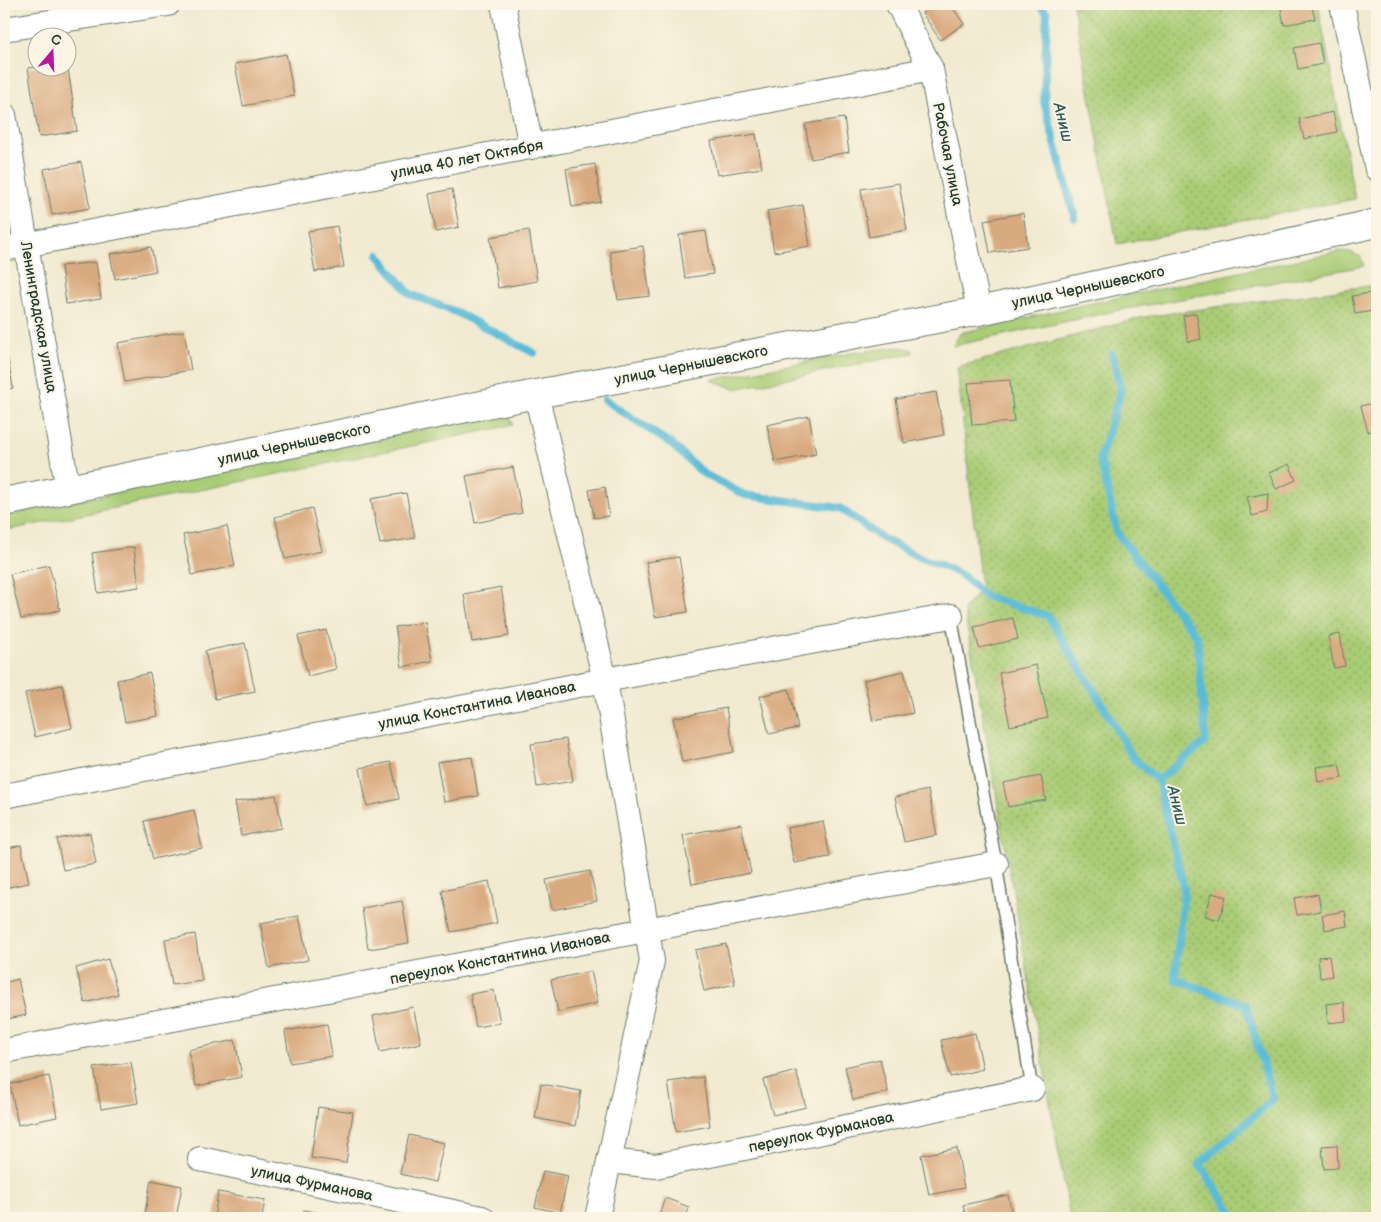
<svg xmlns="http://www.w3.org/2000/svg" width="1381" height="1222" font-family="'Balsamiq Sans',sans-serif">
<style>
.grass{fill:#a9cc75;stroke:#648454}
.garden{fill:url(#garden-dots);stroke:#648454}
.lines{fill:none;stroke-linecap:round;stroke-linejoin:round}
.stream{stroke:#59bbd7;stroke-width:8}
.building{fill:#d9aa7f}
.service-casing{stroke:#687a6b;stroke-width:14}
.minor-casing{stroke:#687a6b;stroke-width:26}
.tertiary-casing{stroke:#687a6b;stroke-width:30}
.service{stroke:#fff;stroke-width:11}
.minor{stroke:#fff;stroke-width:24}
.tertiary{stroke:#fff;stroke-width:28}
.labels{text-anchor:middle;stroke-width:4;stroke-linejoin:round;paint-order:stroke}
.street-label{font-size:15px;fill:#1f3d34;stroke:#fcf5e5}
.water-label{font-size:16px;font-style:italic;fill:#2e5c5d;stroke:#fcf5e5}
</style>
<defs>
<pattern id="garden-dots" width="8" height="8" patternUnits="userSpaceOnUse" patternTransform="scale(1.25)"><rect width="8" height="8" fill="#a9cc75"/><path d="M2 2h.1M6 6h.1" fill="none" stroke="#89a761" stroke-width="1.8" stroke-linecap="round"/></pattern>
</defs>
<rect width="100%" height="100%" fill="#fcf5e5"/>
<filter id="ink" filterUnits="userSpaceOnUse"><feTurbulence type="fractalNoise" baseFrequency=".02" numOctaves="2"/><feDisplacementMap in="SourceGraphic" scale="10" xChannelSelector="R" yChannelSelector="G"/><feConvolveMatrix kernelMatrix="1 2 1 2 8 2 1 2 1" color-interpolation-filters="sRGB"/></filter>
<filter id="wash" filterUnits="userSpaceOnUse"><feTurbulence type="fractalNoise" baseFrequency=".0096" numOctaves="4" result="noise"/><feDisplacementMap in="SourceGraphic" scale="20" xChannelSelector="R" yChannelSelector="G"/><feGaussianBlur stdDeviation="1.12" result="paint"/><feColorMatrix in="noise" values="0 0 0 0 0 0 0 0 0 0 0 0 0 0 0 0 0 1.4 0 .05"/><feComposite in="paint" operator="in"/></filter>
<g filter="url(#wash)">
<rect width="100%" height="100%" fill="#f1ead0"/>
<!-- grass -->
<g class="grass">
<polygon points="1340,251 1350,252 1361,257 1364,266 1115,311 953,346 960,333 1083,305"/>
<polygon points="898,347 911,349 913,353 735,389 710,380 852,353"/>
<polygon points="501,413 510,417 513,425 4,531 4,516"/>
</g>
<!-- garden -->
<g class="garden">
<polygon points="1073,4 1318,4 1355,199 1117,244"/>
<polygon points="1375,285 1377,300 1377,1218 1070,1218 964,609 981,589 957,367 1144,317"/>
</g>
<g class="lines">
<!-- stream -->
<g class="stream">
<polyline points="1039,4 1047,13 1044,102 1075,218"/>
<polyline points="378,255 410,294 456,312 534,353"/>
<polyline points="1112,354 1121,390 1100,458 1117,533 1197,637 1206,741 1158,780 1184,889 1175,979 1246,1005 1273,1099 1199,1164 1236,1218"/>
<polyline points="605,400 671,444 704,474 745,495 840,508 880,537 921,558 943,566 963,576 985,596 1048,616 1101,702 1133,758 1158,780"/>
</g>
</g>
<g id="blocks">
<!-- building -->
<g class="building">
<polygon points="937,4 950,4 964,24 940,40 922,13"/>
<polygon points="1280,4 1311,4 1315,19 1284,25"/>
<polygon points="1319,43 1323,64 1298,69 1294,48"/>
<polygon points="286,54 294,96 243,106 235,64"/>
<polygon points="38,67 68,68 77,131 39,137 28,68"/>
<polygon points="1333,112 1337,132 1304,139 1299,119"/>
<polygon points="844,118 849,152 811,159 805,124"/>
<polygon points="756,134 762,168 717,175 711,141"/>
<polygon points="81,162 90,208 52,215 44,169"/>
<polygon points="595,164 601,202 572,207 566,169"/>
<polygon points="899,183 907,230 869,237 861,189"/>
<polygon points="452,189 459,227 436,232 429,194"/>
<polygon points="803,205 810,246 774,252 767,211"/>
<polygon points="1023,213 1028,247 990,253 984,220"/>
<polygon points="337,226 344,267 315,272 308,231"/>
<polygon points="529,230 537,281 498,288 490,237"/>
<polygon points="706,231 713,274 685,278 679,235"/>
<polygon points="643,246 650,296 618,300 610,251"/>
<polygon points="151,247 156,271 115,279 110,254"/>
<polygon points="96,262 101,299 66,304 61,266"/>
<polygon points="1370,293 1373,311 1355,314 1352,296"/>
<polygon points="1196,313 1201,339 1188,342 1183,316"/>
<polygon points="184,331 191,370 125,382 118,343"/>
<polygon points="4,347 6,347 13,388 4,390"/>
<polygon points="1010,380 1014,422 972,425 968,383"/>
<polygon points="936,392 944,435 904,443 896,399"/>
<polygon points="1377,402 1377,430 1368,432 1361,406"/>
<polygon points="809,416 816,454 775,462 767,425"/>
<polygon points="1289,464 1296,480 1276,489 1269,473"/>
<polygon points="513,467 522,513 475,523 466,476"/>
<polygon points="605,487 609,516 594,518 589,490"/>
<polygon points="406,493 415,538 380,544 371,499"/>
<polygon points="1268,493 1267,512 1252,516 1247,497"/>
<polygon points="312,508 322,551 285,559 275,517"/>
<polygon points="227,526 235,566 192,575 183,535"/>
<polygon points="134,547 139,587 98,593 92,553"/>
<polygon points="679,557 688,612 655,617 646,562"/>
<polygon points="49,565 60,610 21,619 10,574"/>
<polygon points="501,587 509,636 472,642 464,594"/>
<polygon points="1013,618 1018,639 979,648 974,627"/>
<polygon points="425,622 432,661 402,667 395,627"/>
<polygon points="326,630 336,669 308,676 298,636"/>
<polygon points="1340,634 1345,666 1334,668 1328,636"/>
<polygon points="245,643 255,691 215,699 205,651"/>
<polygon points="1036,665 1048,718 1010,726 999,673"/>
<polygon points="904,671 913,713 873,721 864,680"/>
<polygon points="150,673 158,716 125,722 117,680"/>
<polygon points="62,685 72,728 35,737 25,693"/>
<polygon points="789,689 798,728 769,734 760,696"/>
<polygon points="726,708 734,752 682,762 673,718"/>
<polygon points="566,739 573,781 537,787 531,744"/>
<polygon points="472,757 478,796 444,802 437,762"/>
<polygon points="391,762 399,799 367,806 360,768"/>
<polygon points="1339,764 1342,778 1318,782 1316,767"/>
<polygon points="1041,776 1046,800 1008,807 1003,783"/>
<polygon points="928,790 937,835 904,842 895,797"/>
<polygon points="276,795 282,828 241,836 235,802"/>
<polygon points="194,810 202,848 153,859 144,821"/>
<polygon points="823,821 830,857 794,863 787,828"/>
<polygon points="741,824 751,873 692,884 683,835"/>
<polygon points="90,833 96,864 63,870 57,839"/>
<polygon points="21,845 29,883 4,888 4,849"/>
<polygon points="590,871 597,901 552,910 546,880"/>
<polygon points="489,881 497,923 451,932 442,891"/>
<polygon points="1212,893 1226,897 1219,920 1205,916"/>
<polygon points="1318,894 1321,911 1297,915 1294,898"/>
<polygon points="402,901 409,943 368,949 362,908"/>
<polygon points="1345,911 1347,926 1325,930 1322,915"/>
<polygon points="299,916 308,960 269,968 260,923"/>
<polygon points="195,934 202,981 172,985 165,939"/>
<polygon points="726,944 735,984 704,991 695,950"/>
<polygon points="1329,956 1332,976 1320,978 1318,957"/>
<polygon points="108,959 118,994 85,1003 76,968"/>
<polygon points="591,971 598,1003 558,1012 551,980"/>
<polygon points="18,979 26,1015 4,1020 4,983"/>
<polygon points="494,990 500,1023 476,1027 470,994"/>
<polygon points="1344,1002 1346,1021 1328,1023 1326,1004"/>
<polygon points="413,1007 421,1043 380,1052 373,1016"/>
<polygon points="327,1024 332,1056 290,1063 285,1031"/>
<polygon points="975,1033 983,1069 950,1077 941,1040"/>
<polygon points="235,1040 242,1077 196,1086 188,1050"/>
<polygon points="880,1059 888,1092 853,1100 845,1067"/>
<polygon points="131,1062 138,1103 101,1109 94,1068"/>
<polygon points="796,1071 806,1107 773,1115 763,1080"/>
<polygon points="49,1076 57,1117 18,1125 10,1084"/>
<polygon points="703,1077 710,1126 676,1132 668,1082"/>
<polygon points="541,1084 581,1091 575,1126 535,1118"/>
<polygon points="318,1107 353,1112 346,1163 311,1158"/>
<polygon points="409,1135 444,1143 435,1182 400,1174"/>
<polygon points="1337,1145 1338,1168 1324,1169 1322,1146"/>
<polygon points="957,1148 964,1188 929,1195 921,1155"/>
<polygon points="543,1171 568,1176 560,1213 535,1207"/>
<polygon points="151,1180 182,1186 176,1218 144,1218"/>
<polygon points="218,1192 265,1200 262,1218 214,1218"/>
<polygon points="1008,1195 1013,1218 966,1218 963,1205"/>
<polygon points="665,1198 689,1207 686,1218 658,1218"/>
<polygon points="304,1210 343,1217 343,1218 302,1218"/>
</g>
</g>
</g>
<g filter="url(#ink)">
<use href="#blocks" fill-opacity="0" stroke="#687a6b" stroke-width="1"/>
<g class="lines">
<defs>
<polyline id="service" points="951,616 996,864 1032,1089"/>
<g id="minor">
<polyline points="503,4 531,147"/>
<polyline points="898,4 931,69 979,311"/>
<polyline points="1342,4 1377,169"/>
<polyline points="4,29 168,4"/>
<polyline points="4,115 68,490"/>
<polyline points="4,249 931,69"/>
<polyline points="536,394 605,680 652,961 597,1218"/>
<polyline points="4,796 605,680 951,616"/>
<polyline points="4,1051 996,864"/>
<polyline points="200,1159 482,1218"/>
<polyline points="609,1161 656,1166 1032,1089"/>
</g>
<polyline id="tertiary" points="4,502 536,394 979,311 1377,223"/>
</defs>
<!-- service casing -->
<use href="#service" class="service-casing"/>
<!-- minor casing -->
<use href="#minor" class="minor-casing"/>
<!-- tertiary casing -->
<use href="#tertiary" class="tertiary-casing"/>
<!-- service -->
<use href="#service" class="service"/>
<!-- minor -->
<use href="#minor" class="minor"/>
<!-- tertiary -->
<use href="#tertiary" class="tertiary"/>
</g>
</g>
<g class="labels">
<!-- street labels -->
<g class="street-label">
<text transform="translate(948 154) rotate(79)" y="5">Рабочая улица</text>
<text transform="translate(467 159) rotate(-11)" y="5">улица 40 лет Октября</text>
<text transform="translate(1088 287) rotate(-12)" y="5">улица Чернышевского</text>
<text transform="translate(39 317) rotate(80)" y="5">Ленинградская улица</text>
<text transform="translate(691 365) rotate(-11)" y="5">улица Чернышевского</text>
<text transform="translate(294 444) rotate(-12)" y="5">улица Чернышевского</text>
<text transform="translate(477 705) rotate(-11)" y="5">улица Константина Иванова</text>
<text transform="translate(500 958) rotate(-11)" y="5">переулок Константина Иванова</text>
<text transform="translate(821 1132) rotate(-12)" y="5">переулок Фурманова</text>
<text transform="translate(312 1183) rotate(12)" y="5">улица Фурманова</text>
</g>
<!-- water labels -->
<g class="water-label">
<text transform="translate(1064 122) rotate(76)" y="6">Аниш</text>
<text transform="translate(1178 805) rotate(76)" y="6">Аниш</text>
</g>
</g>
<!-- margin -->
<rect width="1381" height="1222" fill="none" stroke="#fcf5e5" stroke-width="20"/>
<!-- north arrow -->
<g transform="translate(52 52) rotate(19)"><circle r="24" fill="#fcf5e5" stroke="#a4ab9e"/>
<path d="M0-4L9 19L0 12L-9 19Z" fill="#b5179e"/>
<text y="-8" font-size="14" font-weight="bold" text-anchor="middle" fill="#1f3d34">С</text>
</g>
</svg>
